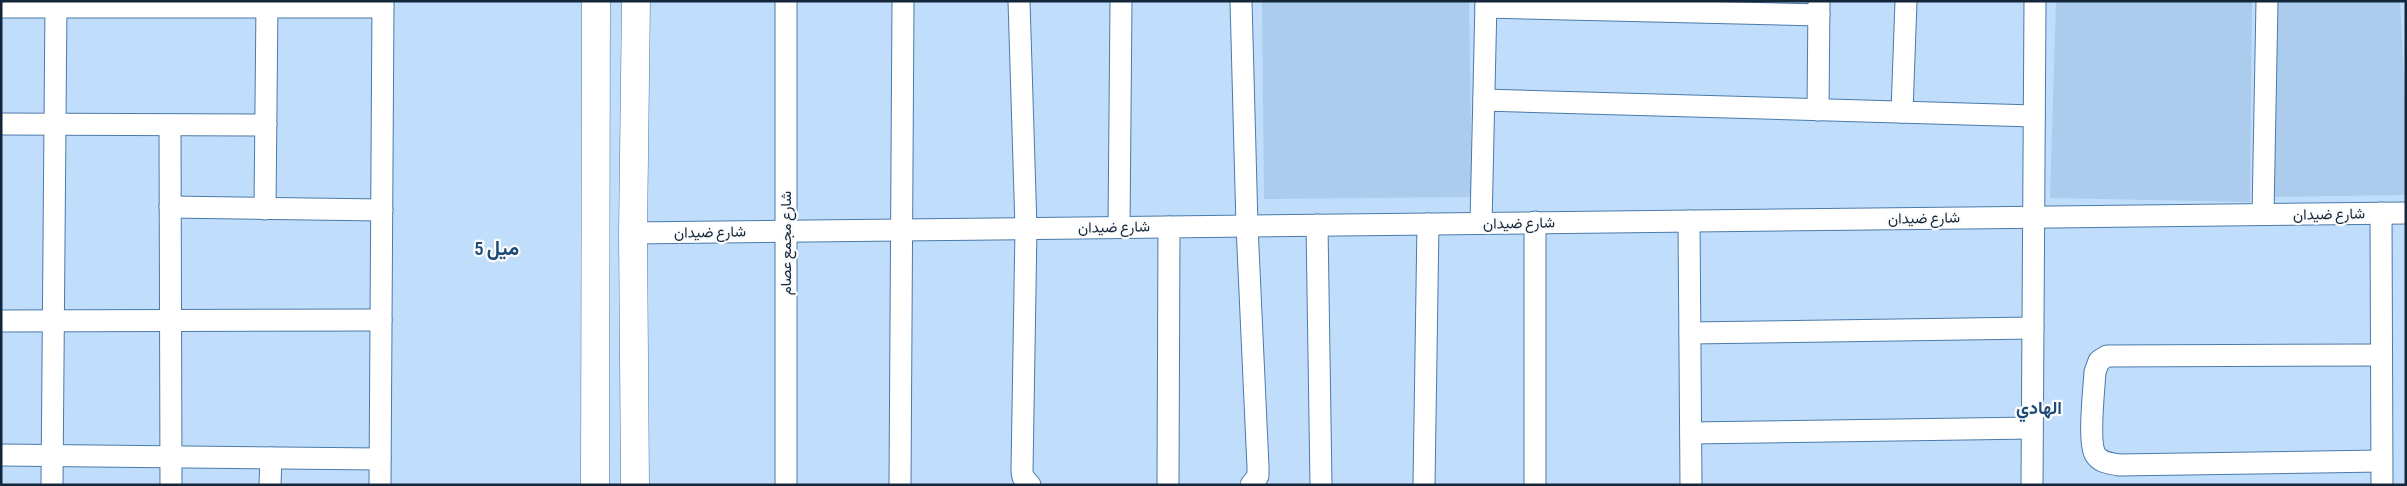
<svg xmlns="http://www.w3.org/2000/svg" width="2407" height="486" font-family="'Sofia Sans Condensed',Vazirmatn,sans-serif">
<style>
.built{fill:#accced}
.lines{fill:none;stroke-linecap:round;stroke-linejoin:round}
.minor-casing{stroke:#4c7aa8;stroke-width:23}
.major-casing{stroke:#4c7aa8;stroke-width:29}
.minor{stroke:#fff;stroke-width:21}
.major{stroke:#fff;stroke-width:28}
.labels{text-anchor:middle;stroke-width:4.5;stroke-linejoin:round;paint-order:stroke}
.street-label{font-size:15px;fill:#14273a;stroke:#fbfbfb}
.quarter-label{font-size:18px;font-weight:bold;fill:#1d4b76;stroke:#fbfbfb}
.district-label{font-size:20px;font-weight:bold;fill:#1d4b76;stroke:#fbfbfb}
</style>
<rect width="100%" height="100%" fill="#c0ddfc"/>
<!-- built -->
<g class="built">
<polygon points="1262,1 1469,1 1472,197 1264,199"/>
<polygon points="2056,1 2252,1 2250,202 2050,198"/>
<polygon points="2277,1 2400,1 2406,125 2406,195 2273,197"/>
</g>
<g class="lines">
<defs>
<g id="minor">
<polyline points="786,1 786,485"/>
<polyline points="1019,1 1026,228 1022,471 1023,477 1030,485"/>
<polyline points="1241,1 1247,226 1258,467 1258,476 1251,485"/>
<polyline points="1,7 383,7"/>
<polyline points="1486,7 1819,15"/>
<polyline points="1484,100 2034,116"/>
<polyline points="1818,110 1819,1"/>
<polyline points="1902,112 1906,1"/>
<polyline points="1,124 266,125"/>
<polyline points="170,125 171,485"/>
<polyline points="170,207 382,210"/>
<polyline points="265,209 267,1"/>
<polyline points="2381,213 2382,485"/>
<polyline points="2263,214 2267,1"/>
<polyline points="1689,221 1691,485"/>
<polyline points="1535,222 1535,485"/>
<polyline points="1481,223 1486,1"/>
<polyline points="1317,225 1321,485"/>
<polyline points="1119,227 1121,1"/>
<polyline points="633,233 2406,213"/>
<polyline points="1,321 381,320"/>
<polyline points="1690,333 2033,328"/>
<path d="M2381,355L2107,356L2099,361L2095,372C2094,389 2088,441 2095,454C2100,463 2110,463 2119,465L2381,461"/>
<polyline points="1691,433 2032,428"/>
<polyline points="1,455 380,459"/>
<polyline points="52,485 56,1"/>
<polyline points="270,485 271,458"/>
<polyline points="380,485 383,1"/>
<polyline points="900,485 903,1"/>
<polyline points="1168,485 1169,227"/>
<polyline points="1424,485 1428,224"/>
<polyline points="2032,485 2035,1"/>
</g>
<g id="major">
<polyline points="595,485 596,1"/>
<polyline points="635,485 633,233 636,1"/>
</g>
</defs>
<!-- minor casing -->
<use href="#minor" class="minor-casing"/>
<!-- major casing -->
<use href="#major" class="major-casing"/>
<!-- minor -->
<use href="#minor" class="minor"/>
<!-- major -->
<use href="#major" class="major"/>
</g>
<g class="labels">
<!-- street labels -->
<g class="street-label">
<text transform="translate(2329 214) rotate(-1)" y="5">شارع ضيدان</text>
<text transform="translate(1924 218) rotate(-1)" y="5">شارع ضيدان</text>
<text transform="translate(1519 223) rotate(-1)" y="5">شارع ضيدان</text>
<text transform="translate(1114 227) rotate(-1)" y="5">شارع ضيدان</text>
<text transform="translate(710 232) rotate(-1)" y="5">شارع ضيدان</text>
<text transform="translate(786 243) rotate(-90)" y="5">شارع مجمع عصام</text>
</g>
<!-- quarter labels -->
<g class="quarter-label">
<text x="2039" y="414">الهادي</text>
</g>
<!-- district labels -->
<g class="district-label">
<text x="497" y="255">5 ميل</text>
</g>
</g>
<!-- border -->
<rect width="2407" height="486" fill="none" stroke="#14273a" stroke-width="5"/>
</svg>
